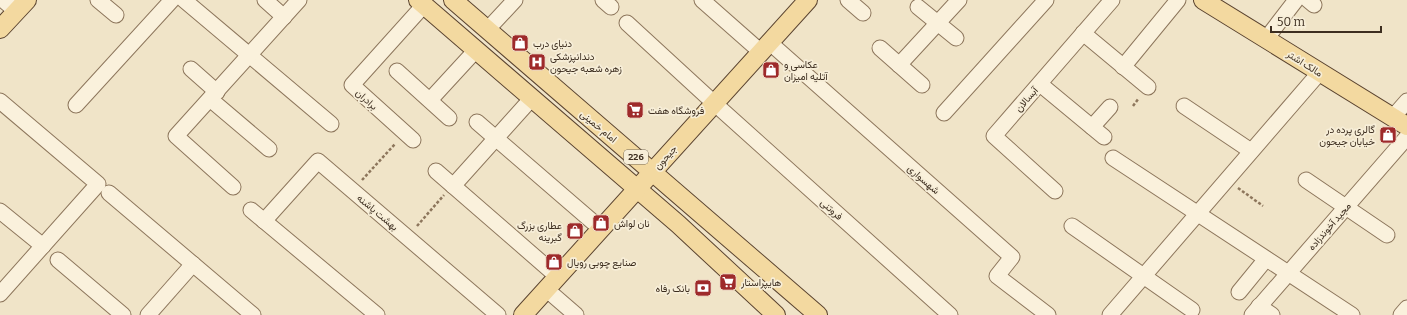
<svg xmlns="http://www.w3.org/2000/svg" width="1407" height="315" font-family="Bitter,Vazirmatn,serif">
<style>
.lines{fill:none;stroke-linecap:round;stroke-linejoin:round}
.minor-casing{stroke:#8d765c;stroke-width:17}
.major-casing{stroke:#5b4430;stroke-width:20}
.path{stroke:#8d765c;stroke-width:2.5;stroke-dasharray:3 2;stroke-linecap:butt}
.minor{stroke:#faf1dc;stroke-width:15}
.major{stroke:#f3d9a0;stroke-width:18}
.labels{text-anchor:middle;stroke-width:3.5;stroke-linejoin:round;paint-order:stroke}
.shield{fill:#f7eed8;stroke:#756857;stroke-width:1}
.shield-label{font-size:9px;font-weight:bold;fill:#3d2e20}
.poi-label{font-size:10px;fill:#3d2e20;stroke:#f7eed8;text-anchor:start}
.street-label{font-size:10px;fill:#3d2e20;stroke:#f7eed8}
</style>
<rect width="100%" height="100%" fill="#f0e4c8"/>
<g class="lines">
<defs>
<g id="minor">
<polyline points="3,0 16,11"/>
<polyline points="98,0 116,15"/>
<polyline points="184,0 331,124"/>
<polyline points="265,0 284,17"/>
<polyline points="603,0 611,7"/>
<polyline points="702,0 761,52"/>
<polyline points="848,0 863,13"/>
<polyline points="1308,0 1314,5"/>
<polyline points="918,7 956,38"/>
<polyline points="627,23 714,103 950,315"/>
<polyline points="487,30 515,0"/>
<polyline points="1083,33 1148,87"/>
<polyline points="1266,39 1296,0"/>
<polyline points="769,42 1012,257 997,276 1048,315"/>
<polyline points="880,48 922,85"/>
<polyline points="899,65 959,0"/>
<polyline points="1123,67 1178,0"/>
<polyline points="191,69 217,92"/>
<polyline points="397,71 449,118"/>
<polyline points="1040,84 1104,137"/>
<polyline points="210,99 269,149"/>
<polyline points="430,100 476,50"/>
<polyline points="0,101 98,184 0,294"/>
<polyline points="76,105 172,0"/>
<polyline points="1184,106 1251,151"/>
<polyline points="944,113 1046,0"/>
<polyline points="1393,117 1407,101"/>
<polyline points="477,122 601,229"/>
<polyline points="1092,127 1110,107"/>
<polyline points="413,140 352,85 424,5"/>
<polyline points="1113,158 1352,315"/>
<polyline points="436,171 558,277"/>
<polyline points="1306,180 1387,235"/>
<polyline points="453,186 532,98"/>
<polyline points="233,187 176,136 299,0"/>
<polyline points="1055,191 994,136 1112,0"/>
<polyline points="109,193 253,315"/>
<polyline points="251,210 377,315"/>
<polyline points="0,211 43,246"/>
<polyline points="264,221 318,161 498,315"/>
<polyline points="1072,226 1192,310"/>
<polyline points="58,260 123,315"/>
<polyline points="546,289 576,315"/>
<polyline points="1239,292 1266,259"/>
<polyline points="1259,306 1272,315"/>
<polyline points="148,315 193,264"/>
<polyline points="1110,315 1320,72"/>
<polyline points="1252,315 1407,137"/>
<polyline points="1401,315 1407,308"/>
</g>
<g id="major">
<polyline points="418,0 678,224 776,315"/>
<polyline points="453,0 818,315"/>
<polyline points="1203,0 1407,126"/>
<polyline points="0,29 27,0"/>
<polyline points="523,315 808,0"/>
</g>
</defs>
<!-- minor casing -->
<use href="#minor" class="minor-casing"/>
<!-- major casing -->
<use href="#major" class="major-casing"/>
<!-- path -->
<g class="path">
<polyline points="1133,106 1139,98"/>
<polyline points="362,180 395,144"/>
<polyline points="1238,188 1263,206"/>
<polyline points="417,226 444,195"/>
</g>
<!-- minor -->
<use href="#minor" class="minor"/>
<!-- major -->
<use href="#major" class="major"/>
</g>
<!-- icons -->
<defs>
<symbol id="shop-square" viewBox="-11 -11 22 22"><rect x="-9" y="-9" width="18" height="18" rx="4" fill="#9e2a2b" stroke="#f7eed8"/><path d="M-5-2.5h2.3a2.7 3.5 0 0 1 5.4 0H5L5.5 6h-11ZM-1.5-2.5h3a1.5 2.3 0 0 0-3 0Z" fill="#fff"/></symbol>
<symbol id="hospital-square" viewBox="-11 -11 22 22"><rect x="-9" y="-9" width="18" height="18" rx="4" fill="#9e2a2b" stroke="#f7eed8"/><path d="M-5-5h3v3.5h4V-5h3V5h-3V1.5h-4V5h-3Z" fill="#fff"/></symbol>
<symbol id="supermarket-square" viewBox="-11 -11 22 22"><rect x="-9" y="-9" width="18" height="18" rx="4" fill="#9e2a2b" stroke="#f7eed8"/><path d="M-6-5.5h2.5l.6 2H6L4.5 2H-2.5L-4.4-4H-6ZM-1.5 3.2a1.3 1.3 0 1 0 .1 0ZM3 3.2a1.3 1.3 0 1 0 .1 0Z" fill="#fff"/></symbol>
<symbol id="bank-square" viewBox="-11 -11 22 22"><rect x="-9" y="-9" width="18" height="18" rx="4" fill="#9e2a2b" stroke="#f7eed8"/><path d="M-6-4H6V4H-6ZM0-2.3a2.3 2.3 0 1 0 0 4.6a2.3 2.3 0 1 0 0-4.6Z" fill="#fff"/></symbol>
</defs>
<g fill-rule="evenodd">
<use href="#shop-square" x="510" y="33" width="20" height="20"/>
<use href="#hospital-square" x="527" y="52" width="20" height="20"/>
<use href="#shop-square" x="761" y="60" width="20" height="20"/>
<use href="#supermarket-square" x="625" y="100" width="20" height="20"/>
<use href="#shop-square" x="1378" y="125" width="20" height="20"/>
<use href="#shop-square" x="591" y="213" width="20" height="20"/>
<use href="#shop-square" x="565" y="221" width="20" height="20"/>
<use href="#shop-square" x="544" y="252" width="20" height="20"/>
<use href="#supermarket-square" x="718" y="272" width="20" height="20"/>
<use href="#bank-square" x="693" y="278" width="20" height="20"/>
</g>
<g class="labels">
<!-- shield labels -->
<rect class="shield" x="624" y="150" width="24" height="14" rx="3"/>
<g class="shield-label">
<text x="636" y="160">226</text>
</g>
<!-- poi labels -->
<g class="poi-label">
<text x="533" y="47">دنیای درب</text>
<text x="550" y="60">دندانپزشکی<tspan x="550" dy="12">زهره شعبه جیحون</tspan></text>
<text x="784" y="68">عکاسی و<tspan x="784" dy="12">آتلیه امیران</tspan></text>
<text x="648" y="114">فروشگاه هفت</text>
<text x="1375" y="133" text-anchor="end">گالری پرده در<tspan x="1375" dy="12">خیابان جیحون</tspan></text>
<text x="614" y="227">نان لواش</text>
<text x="562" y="229" text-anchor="end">عطاری بزرگ<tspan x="562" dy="12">گبرینه</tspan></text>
<text x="567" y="266">صنایع چوبی رویال</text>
<text x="741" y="286">هایپراستار</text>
<text x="690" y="292" text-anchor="end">بانک رفاه</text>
</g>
<!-- street labels -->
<g class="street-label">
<text transform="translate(1305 63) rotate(32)" y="4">مالک اشتر</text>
<text transform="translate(367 99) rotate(42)" y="4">برادران</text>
<text transform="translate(1026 99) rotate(-49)" y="4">آبسالان</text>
<text transform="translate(599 126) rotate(40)" y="4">امام خمینی</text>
<text transform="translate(665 157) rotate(-48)" y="4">جیحون</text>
<text transform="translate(924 179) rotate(41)" y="4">شهسواری</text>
<text transform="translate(832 209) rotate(42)" y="4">فروتنی</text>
<text transform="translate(378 212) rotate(40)" y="4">بهشت پاشنه</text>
<text transform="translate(1329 226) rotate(-49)" y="4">مجید آخوندزاده</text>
</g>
</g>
<!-- scale -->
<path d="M1271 26v6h110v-6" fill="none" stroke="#3d2e20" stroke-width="2"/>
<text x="1277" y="26" font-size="12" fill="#3d2e20" stroke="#f7eed8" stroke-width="3" paint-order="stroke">50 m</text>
</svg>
